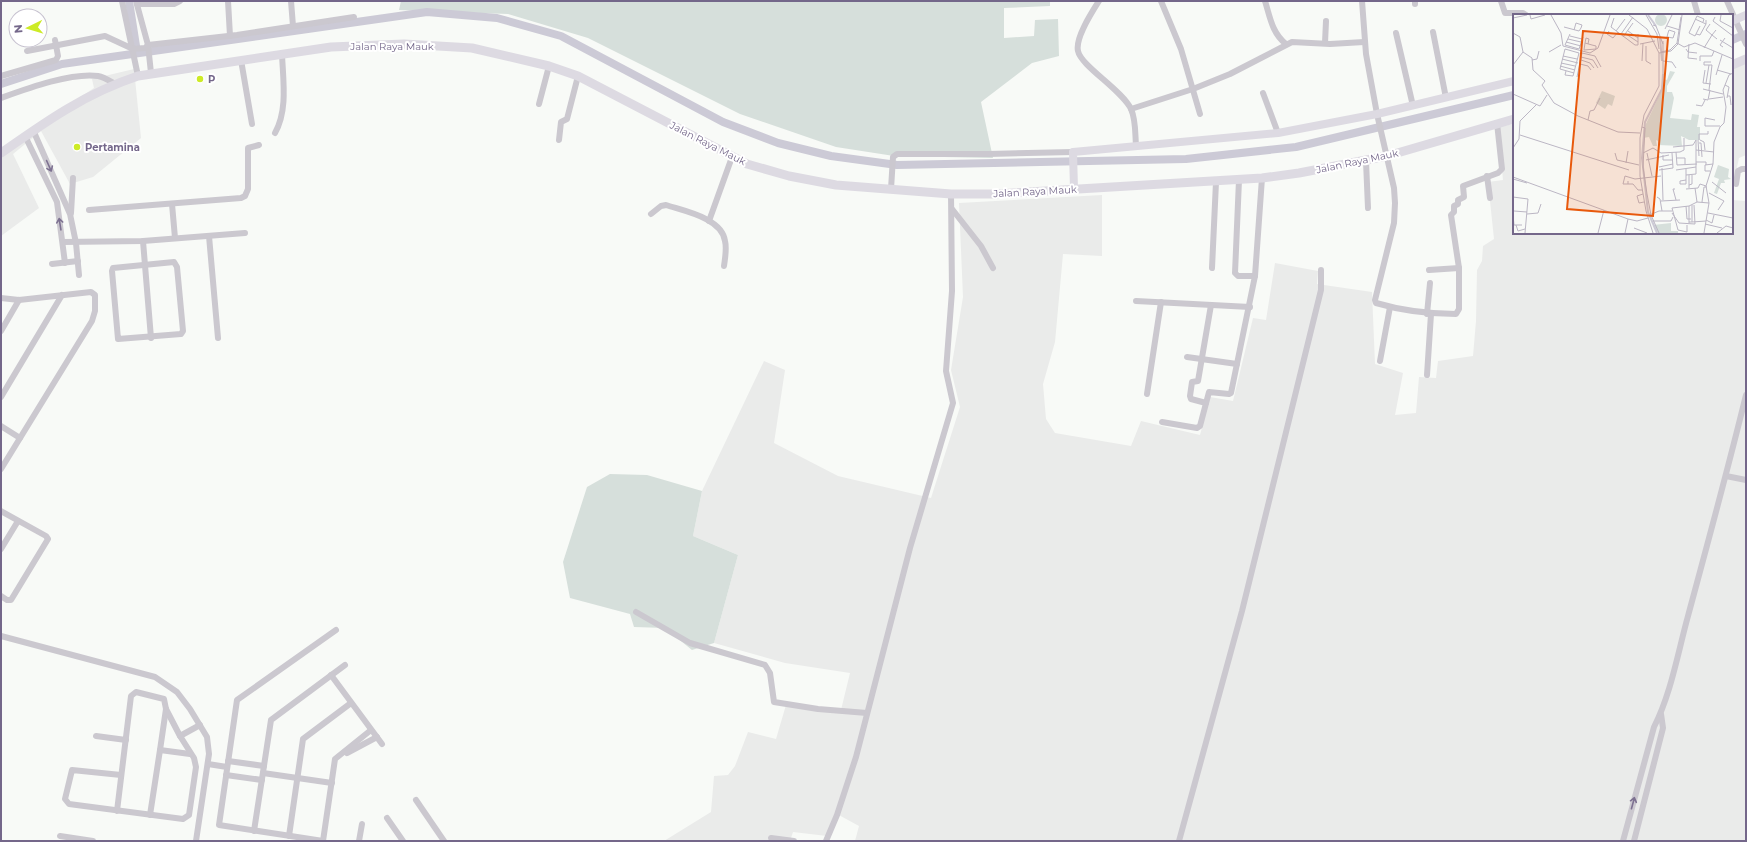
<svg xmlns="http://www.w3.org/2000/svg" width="1747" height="842" font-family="Montserrat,sans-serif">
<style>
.built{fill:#eaebea}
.green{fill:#d6dfdb}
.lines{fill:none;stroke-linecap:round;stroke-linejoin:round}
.canal{stroke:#cccad6;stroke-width:8}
.street{stroke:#cbc8cf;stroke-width:6}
.secondary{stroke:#dddae2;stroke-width:8}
.primary{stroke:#dddae2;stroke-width:9}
.oneway{stroke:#7d7191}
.poi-dot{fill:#cdeb26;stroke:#fff;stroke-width:1.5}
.labels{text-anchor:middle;stroke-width:4;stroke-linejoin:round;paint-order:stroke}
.street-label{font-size:10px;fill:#74678a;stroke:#fff}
.poi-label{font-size:10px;font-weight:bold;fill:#74678a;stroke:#fff;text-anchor:start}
.inset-river{fill:none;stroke:#cccad6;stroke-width:2}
.inset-road{fill:none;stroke:#bbb6c4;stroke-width:1}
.view{fill:#e8590c;fill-opacity:0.15;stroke:#e8590c;stroke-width:2}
.inset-edge{fill:none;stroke:#74678a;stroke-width:2}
</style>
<rect width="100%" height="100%" fill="#f8faf7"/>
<!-- built -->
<g class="built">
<polygon points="1746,60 1746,155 1739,158 1732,190 1732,65"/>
<polygon points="134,69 141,138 93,177 70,184 41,131 13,154 39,208 1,236 1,150 94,88 92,79"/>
<polygon points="1514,124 1514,233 1732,233 1732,200 1746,201 1746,841 855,841 859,826 837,814 827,836 793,832 790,841 664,841 711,812 714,776 728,775 735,766 748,732 776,739 786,705 841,710 850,673 785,663 714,643 738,555 693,536 702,491 764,361 785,370 774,443 838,476 931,498 960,407 951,370 963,297 959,203 1102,195 1102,256 1063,254 1055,342 1043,384 1046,419 1055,433 1131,446 1141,421 1200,435 1210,397 1233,401 1253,318 1266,320 1275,263 1318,271 1317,284 1372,292 1375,364 1403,373 1395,415 1416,413 1419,377 1436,378 1438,361 1473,356 1476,321 1477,270 1482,261 1483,246 1494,239 1488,182 1503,180 1498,127"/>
</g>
<!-- green -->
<g class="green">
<polygon points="401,1 1050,1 1050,6 1004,8 1004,38 1034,36 1035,20 1058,19 1059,56 1032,63 981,102 993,158 894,156 836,147 740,114 588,38 508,14 399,10"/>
<polygon points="610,474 647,475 702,491 693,536 738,555 714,643 692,650 665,628 634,627 630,614 570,598 563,562 587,487"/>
</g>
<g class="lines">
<!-- canal -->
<g class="canal">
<polyline points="129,1 137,52"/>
<polyline points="1732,40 1746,34"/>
<polyline points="1,84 62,64 427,12 497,18 561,36 723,122 778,143 831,156 897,165 1186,159 1296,147 1514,95"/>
</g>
<!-- street -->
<g class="street">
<polyline points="122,1 138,76"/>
<polyline points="136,1 148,45 151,73"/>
<polyline points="228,1 230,36"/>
<polyline points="291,1 293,26"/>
<path d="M1099,1C1092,12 1075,38 1078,51C1081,66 1122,90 1131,109C1136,120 1135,134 1136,145"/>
<polyline points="1161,1 1181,49 1200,114"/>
<path d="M1265,1C1270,17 1272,33 1286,44"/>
<path d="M1362,1L1366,54L1377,114L1394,188L1395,203L1394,223L1375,300L1376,303C1403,311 1428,314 1456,314L1459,309V268L1429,270"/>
<polyline points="1415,1 1415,4"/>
<polyline points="1501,1 1505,13 1523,13 1526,15"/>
<polyline points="1694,1 1698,15"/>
<polyline points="1727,1 1746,44"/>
<polyline points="137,4 174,4 180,1"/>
<polyline points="1433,32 1446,98"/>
<polyline points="1396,33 1413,106"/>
<polyline points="1325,43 1326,21"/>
<polyline points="27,51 105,36 133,49 145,48 148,45 237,35 354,17"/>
<polyline points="241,60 252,124"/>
<polyline points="1,76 56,60 58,56 55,40"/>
<polyline points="1263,93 1278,133"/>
<path d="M1,98C26,89 72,72 98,76C104,77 110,81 115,84"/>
<polyline points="539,104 549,66"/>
<polyline points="1131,109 1193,89 1230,74 1292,42 1330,44 1364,42"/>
<polyline points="33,130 70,214 76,243 79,275"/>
<path d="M275,133C288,110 283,80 282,54"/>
<polyline points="25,136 57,202 65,263"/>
<polyline points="559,140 561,122 567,119 578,76"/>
<polyline points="1366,161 1368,208"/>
<polyline points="1487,176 1490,198"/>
<polyline points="1239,180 1235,273 1238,276 1255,276"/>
<polyline points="1736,184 1738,171 1742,169 1746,169"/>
<polyline points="891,189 893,157 897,154 988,154 1073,152"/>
<polyline points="172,204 175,238"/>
<polyline points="952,209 981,246 993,268"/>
<polyline points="89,210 241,198 245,196 248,189 248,148 259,145"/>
<polyline points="71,213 73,178"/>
<path d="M651,214L661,206L666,205C684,211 722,218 725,241C727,249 725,258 724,266"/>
<polyline points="709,221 732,157"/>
<polyline points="209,236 218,338"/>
<polyline points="143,241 151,338"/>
<polyline points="63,242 143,241 245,233"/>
<polygon points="174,262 177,267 183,331 181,334 118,339 112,271 113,268"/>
<polyline points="52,264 78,261"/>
<polyline points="1212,268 1216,182"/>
<polyline points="1459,268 1451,215 1454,212 1454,206 1458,204 1458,200 1464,197 1463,186 1498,173 1502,169 1497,123"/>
<polyline points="1,298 19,300 91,292 95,295 95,311 92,321 1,469"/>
<polyline points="1136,301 1250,307"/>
<polyline points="1427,314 1430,283"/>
<polyline points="1,331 19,300"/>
<polyline points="1187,357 1237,364"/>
<polyline points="1380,361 1390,307"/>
<polyline points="1427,375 1431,314"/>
<polyline points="1147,394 1161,302"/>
<polyline points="1,397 62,295"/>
<polyline points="1206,403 1191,399 1190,396 1192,382 1198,381 1211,305"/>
<polyline points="1162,422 1197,428 1200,426 1209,392 1229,394 1231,393 1255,276 1262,178"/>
<polyline points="1,426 20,438"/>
<polyline points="1726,476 1746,480"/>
<polyline points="1,511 46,536 48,539 11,600 7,600 1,596"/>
<polyline points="1,549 18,521"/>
<polyline points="636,612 690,643 765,665 770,673 774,702 818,709 867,713"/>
<polyline points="1,636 155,677 177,692 190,709 207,737 209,754 196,841"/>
<polyline points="331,675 382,744"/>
<polyline points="96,736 126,740"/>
<polyline points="180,736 200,725"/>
<polyline points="160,750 166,709"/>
<polyline points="347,753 377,737"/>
<polyline points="228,761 264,766"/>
<polyline points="208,764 227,767"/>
<polyline points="263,773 332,783"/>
<polyline points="226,775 262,780"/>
<polyline points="416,800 444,841"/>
<polyline points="117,811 131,696 136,692 164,699 166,709 180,736 194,758 196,767 189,815 183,819 69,804 65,799 72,770 121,775"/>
<polyline points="150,815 160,750 190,754"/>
<polyline points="387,818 403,841"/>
<polyline points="254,831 271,720 345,665"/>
<polyline points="60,836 93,841"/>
<polyline points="289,836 303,739 351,703"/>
<polyline points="771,838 794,841"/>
<polyline points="323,841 219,825 237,700 336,630"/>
<polyline points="323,841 335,759 371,730"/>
<polyline points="359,841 362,824"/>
<polyline points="826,841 837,815 856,757 910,548 953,403 946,371 952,291 951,194"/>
<polyline points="1179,841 1242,611 1321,290 1321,270"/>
<path d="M1623,841L1654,727C1671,694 1678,652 1688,616C1708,542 1728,469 1746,395"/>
<polyline points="1634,841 1663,728 1661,714"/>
</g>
<!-- secondary -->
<g class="secondary">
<polyline points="1732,21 1746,15"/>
<polyline points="1074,189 1073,152 1278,133 1377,114 1514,81"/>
</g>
<!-- primary -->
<g class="primary">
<polyline points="1732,65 1746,59"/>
<path d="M1,153C45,122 86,93 138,76L331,47L404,44L472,48L549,66L578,76L747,164L789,176L836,185L951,194H996L1262,178L1299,173L1387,156L1514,119"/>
</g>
</g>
<!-- one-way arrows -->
<defs><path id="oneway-shaft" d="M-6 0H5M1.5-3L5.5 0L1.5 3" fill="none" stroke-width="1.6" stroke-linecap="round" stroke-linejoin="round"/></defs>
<g class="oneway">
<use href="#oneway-shaft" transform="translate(49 166) rotate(66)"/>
<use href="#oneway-shaft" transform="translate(60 224) rotate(-99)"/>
<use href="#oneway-shaft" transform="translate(1633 803) rotate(-75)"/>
</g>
<!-- markers -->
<g class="poi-dot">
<circle cx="200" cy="79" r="4"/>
<circle cx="77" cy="147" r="4"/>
</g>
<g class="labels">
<!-- street labels -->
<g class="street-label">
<text x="392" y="50">Jalan Raya Mauk</text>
<text transform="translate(708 143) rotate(27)" y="4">Jalan Raya Mauk</text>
<text transform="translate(1357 161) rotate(-12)" y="4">Jalan Raya Mauk</text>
<text transform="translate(1035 191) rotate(-3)" y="4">Jalan Raya Mauk</text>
</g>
<!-- poi labels -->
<g class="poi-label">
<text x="208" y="83">P</text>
<text x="85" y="151">Pertamina</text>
</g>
</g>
<!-- overview -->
<g transform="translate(1513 14)">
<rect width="220" height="220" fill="#f8faf7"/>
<path d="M142 6a6 6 0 1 1 12 0a6 6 0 1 1-12 0ZM157,57L162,58L154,72V78H159L161,84L157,104L178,106L179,100L186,101L184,113H187V126H176L168,122L169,132L145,131V127L143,126L144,132H140L136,123L130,124L131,114L149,76L151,65L154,66ZM89,77L102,82L99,92L95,90L92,95L83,89ZM205,151L216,155L215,163L218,165L211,166L212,169H208L204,180L201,179L206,165L201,163ZM158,209V217H165V219H145L140,211Z" fill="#d6dfdb"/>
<path class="inset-river" d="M135,1L143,12M147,24L149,47M144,219L135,198L129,144L132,108L149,75L150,60"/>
<path class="inset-road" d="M17,1L18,5L32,1M38,1L48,19L50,32L77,39L85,34L97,1M116,1L134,15L146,39V72L131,101L127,124V162L133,197L140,219M133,1L144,20L146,35M208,1L207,7L220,14M168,3L164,29L171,33L182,29L220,45M202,3L200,7L220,22M0,4L14,1M101,4L98,13L122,31H125V20M182,5L193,10V6M140,11L143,12L150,30M154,12L167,16M187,12L182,22L176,19L184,2L191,5L190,8M51,13L66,17L68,14M152,15L159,1M61,16L63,9L69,11L68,14M203,16L199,21L204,25M96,17L94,20L100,24L105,18M103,17L112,5M115,17L125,24M0,19L7,23L10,38L19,44L20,56L32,67L29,71L41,89L65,102L105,118L127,119M155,19L154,23L160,24L161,21M155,19L156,16L162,18L161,21M57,20L52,31L66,35L70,23M108,20L120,3M113,20L125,28M183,20L187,21L193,10M57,22L69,25M110,23L120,9M55,25L68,28M207,26L220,34M150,27V60M53,28L68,32M72,29L79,31L83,32V35L71,36L72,29L73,24L76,25L75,30M127,30L142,27M176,30L175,44L184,45M133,32V47L138,50M210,33L207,31L212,24M191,34L199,21L193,16L197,10M173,35L175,38L184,39M36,38L48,31M148,38L157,36L164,29M146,39L158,37L165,30L169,1M50,42L64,45M68,43L80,46L85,54M49,45L65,49M19,46L24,45L26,37M68,46L77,49L81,54M129,47L130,29M150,47L159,48L163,54M187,47V42H199L201,37M48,49L62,52M67,50L75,52L78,56M0,51L10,38M47,52L62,56M192,56L190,69L198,70M204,56L218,60M53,57L52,61L60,62L66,39L52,35L47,55L61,59M203,61L209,41M64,63L69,39L82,42L88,53M193,69L196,51M212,71L216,73L214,84M190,75L210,80M196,76L199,51H191V48H198M0,80L27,92L34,81M214,82H217L218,91M190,85L195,86L197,76M196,85L210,83M183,91L189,92L192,86M75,106L77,97L81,96L87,84M202,106L192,104V112H207M211,109L213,93L210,76L216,61L220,59M129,113L132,114L130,153L134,180L138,201L146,219M7,121L116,156M185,126L186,142M186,126V120H195V117M187,126L191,128L192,136M186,129H188L189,143M160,133L180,131L183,126M0,134L6,125L7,107L24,90M183,136L201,138M163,138L164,151L184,150M102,139L104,146L126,151M130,139L140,134L148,139L167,138L171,136V124M134,139L139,162M150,141V146H159M164,144H172V150M133,146L156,141M183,148H193V151M113,149L115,137M146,153L160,150M149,154L150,186M173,155V170H167V167L173,166M146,156L160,154L159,139M163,156L183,153M197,157H192V151L200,150M173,161L183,160V126M176,161V174M0,163L115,205L124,207L135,204M0,165L14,169M115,167V170H110L112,162L122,165L148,162M199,168L213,179M115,170H120L125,176H129M176,171L179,170V161M182,174L184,188M162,175H160L163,186M173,175L185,174L187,170L193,172M196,179L211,187L205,196M130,180L124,182L126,189L131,188M0,183L15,185L12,219M144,183L147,185L149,197M148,187L167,186M189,188L191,173H194M173,192L174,205H178M1,197L14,198M159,199L166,209L182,210L181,191M195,199L220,204M14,200L25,199L28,190M0,201L1,211H9M134,202L146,197H159M193,206L199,209L201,201M140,207H158L160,203M176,208H179V191M179,208L193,207M176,209V192M192,210L209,214M3,211L5,217L12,215M174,211V218L165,216L159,194L176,192L184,188L196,189M121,214L134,219M85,219L91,196M112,219L115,205M191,219L196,189L193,172L200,150L201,128L207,113L211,109M204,219L213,212L220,214"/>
<path class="view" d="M70,17L155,24L140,202L54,195Z"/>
<rect width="220" height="220" class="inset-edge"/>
</g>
<!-- border -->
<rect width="1747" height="842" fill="none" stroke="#74678a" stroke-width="4"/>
<!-- north arrow -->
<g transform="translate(28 28) rotate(265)"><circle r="19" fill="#ffffff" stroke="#c7c2d0"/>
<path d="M0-3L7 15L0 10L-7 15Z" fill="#cdeb26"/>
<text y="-6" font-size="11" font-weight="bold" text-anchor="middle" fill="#74678a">N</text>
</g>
</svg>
